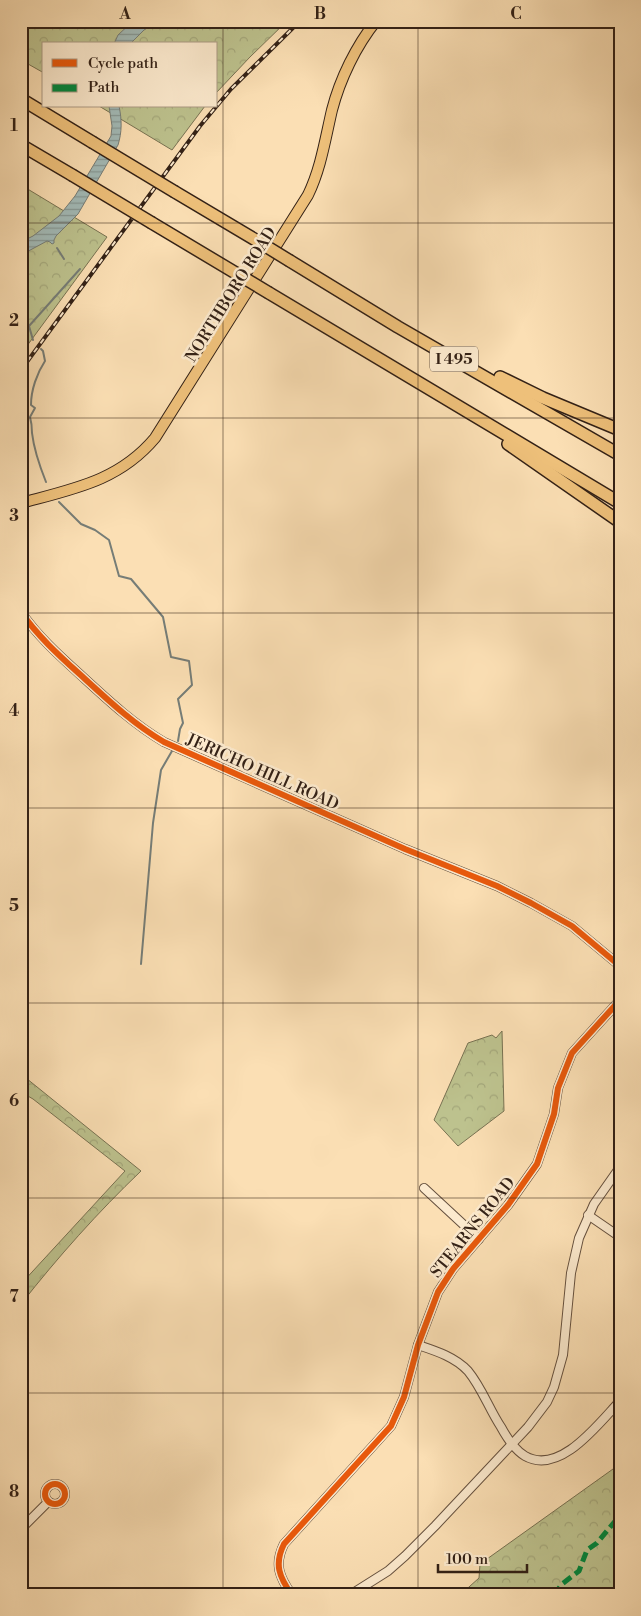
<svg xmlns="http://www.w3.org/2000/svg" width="641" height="1616" font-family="'Libre Bodoni',serif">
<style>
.forest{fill:url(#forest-crowns);stroke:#787252}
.water{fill:url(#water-rules);stroke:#767d77}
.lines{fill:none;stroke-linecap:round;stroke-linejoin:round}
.stream{stroke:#767d77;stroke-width:2}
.minor-casing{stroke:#65503e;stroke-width:10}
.major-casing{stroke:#332116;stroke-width:12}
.highway-casing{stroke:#332116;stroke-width:14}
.minor{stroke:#fceace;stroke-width:8}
.major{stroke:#eec07a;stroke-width:10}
.highway{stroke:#eec07a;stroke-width:11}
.rail-casing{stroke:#332116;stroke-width:4}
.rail{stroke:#fceace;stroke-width:2;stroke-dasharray:5.5;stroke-linecap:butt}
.highway-bridge-casing{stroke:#332116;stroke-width:14;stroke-linecap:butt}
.highway-bridge{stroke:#eec07a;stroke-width:11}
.quiet{stroke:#00873e;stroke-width:5;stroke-dasharray:10 5;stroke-linecap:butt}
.cycleway-casing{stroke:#fceace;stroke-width:9}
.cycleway{stroke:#e8590c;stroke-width:6}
.grid{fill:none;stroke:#332116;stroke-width:1;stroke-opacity:0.55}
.labels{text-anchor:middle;stroke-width:5;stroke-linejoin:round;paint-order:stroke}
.shield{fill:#fceace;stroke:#6f5d4d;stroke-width:1}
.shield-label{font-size:15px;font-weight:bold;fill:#332116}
.street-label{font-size:16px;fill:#332116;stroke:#fceace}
.neatline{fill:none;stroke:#332116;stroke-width:2}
.grid-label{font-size:16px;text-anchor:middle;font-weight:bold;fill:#332116}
</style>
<defs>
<pattern id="forest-crowns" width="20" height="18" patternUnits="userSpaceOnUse" patternTransform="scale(1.25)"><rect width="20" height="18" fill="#bdc28e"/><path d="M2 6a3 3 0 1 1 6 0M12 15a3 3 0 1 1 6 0" fill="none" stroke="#a3a67a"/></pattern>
<pattern id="water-rules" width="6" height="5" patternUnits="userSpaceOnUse" patternTransform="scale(1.25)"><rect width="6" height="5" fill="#a2bab7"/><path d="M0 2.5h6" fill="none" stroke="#859794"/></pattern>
</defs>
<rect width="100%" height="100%" fill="#fbdfb4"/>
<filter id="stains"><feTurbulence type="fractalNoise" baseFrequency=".004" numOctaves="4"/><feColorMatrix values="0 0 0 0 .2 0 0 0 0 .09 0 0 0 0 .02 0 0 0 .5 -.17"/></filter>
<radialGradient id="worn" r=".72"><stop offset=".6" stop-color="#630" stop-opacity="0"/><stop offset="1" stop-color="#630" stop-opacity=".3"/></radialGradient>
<!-- forest -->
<g class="forest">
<polygon points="21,21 287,21 250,57 216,93 216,44 44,44 44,73 21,60"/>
<polygon points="99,106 205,106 172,150"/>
<polygon points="21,185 107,237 21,354"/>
<polygon points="502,1031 504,1111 458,1146 434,1120 468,1043 492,1035 496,1038"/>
<path d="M21,1074L141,1171C98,1212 58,1257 21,1304V1284L125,1171L33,1099L21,1092Z"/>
<polygon points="620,1464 620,1595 460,1595 479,1578 480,1564"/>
</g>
<!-- water -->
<g class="water">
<polygon points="133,21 159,21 144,30 130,44 114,44 118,35"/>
<path d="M109,106H119C122,120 122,132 118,145L78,214L56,236L54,240V243L52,244L50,242L47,241L21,255V242L33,236L59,216L75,196L111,136L112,126Z"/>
</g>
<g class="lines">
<!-- stream -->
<g class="stream">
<polyline points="57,248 64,259"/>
<polyline points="33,340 29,326 80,269"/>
<path d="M41,349L43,351L45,361C37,373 31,390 31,405L35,408L30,417C32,424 32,427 32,433C34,450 40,467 46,482"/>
<polyline points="59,502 81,524 95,530 109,540 119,576 131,579 163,617 171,657 189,661 192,685 178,699 183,723 180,729 178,741"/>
<polyline points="141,964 153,823 161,770 172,751"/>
</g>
<defs>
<g id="minor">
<path d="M21,612C39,638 62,658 85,679C110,702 135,725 164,742L405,849L497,886L531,903L572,926L620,966"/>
<polyline points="21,919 22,919"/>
<polyline points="21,1180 24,1188 21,1194"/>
<polyline points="424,1188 479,1239"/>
<polyline points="588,1215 620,1237"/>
<path d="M418,1345C436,1351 455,1357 468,1371C482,1388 489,1409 501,1427C507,1438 515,1450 525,1456C560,1476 599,1423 620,1401"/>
<circle cx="55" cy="1494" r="10"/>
<polyline points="21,1529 48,1502"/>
<path d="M292,1595C279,1577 274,1564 284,1544L391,1426L404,1397L418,1345L438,1292L453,1269L508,1205L537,1164L554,1114L558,1088L572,1053L620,1000"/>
<polyline points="350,1595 388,1571 405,1556 435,1526 528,1427 547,1402 554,1387 563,1355 571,1273 579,1238 594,1204 620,1167"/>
</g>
<path id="major" d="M21,503C73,489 119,481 155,438L308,195C321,168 325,140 332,110C340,79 356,46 376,21"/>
<g id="highway">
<polyline points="21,99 92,142"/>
<polyline points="21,145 72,175"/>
<polyline points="175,192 259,242"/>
<polyline points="152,223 239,275"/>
<polyline points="290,261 398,327 620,455"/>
<polyline points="269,293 620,503"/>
<polyline points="500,377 543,398 620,430"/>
<polyline points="508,444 620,522"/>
</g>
</defs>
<!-- minor casing -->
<use href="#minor" class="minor-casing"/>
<!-- major casing -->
<use href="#major" class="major-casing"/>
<!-- highway casing -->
<use href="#highway" class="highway-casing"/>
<!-- minor -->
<use href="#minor" class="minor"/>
<!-- major -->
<use href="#major" class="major"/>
<!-- highway -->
<use href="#highway" class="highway"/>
<defs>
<polyline id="rail" points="21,370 200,126 231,89 300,21"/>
</defs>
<!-- rail casing -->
<use href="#rail" class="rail-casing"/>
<!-- rail -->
<use href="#rail" class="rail"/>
<defs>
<g id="highway-bridge">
<polyline points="92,142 175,192"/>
<polyline points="72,175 152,223"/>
<polyline points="259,242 290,261"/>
<polyline points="239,275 269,293"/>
</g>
</defs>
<!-- highway-bridge casing -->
<use href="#highway-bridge" class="highway-bridge-casing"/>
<!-- highway-bridge -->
<use href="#highway-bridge" class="highway-bridge"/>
<!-- quiet -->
<polyline class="quiet" points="554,1595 562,1584 579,1571 587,1550 597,1543 616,1520 620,1518"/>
<defs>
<g id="cycleway">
<path d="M21,612C39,638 62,658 85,679C110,702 135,725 164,742L405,849L497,886L531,903L572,926L620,966"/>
<circle cx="55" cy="1494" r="10"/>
<path d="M292,1595C279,1577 274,1564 284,1544L391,1426L404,1397L418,1345L438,1292L453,1269L508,1205L537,1164L554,1114L558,1088L572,1053L620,1000"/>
</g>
</defs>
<!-- cycleway casing -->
<use href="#cycleway" class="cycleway-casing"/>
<!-- cycleway -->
<use href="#cycleway" class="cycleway"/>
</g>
<!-- grid -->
<path class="grid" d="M223,21V1595M418,21V1595M21,223H620M21,418H620M21,613H620M21,808H620M21,1003H620M21,1198H620M21,1393H620"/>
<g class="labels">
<!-- shield labels -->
<rect class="shield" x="430" y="346.5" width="48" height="25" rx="4"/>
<g class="shield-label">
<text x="454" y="364">I 495</text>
</g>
<!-- street labels -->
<g class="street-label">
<text transform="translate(230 294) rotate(-58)" y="6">NORTHBORO ROAD</text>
<text transform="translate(263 771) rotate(24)" y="6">JERICHO HILL ROAD</text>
<text transform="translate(472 1227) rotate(-51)" y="6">STEARNS ROAD</text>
</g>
</g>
<!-- margin -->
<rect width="641" height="1616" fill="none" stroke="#fbdfb4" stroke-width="55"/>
<!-- legend -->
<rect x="42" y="42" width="175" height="65" fill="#fceace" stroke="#ac9a84"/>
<rect x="52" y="59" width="25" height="8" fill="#e8590c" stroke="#ac9a84"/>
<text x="88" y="68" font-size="15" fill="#332116">Cycle path</text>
<rect x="52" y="84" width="25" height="8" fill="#00873e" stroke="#ac9a84"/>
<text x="88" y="92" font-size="15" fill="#332116">Path</text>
<!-- scale -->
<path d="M438 1564v8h89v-8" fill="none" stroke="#332116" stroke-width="2.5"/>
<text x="446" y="1564" font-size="15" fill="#332116" stroke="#fceace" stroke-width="4" paint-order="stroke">100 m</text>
<rect x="28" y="28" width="586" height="1560" class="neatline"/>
<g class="grid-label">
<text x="125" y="19">A</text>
<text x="320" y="19">B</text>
<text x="516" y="19">C</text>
<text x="14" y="131">1</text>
<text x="14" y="326">2</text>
<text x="14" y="521">3</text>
<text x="14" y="716">4</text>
<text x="14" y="911">5</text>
<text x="14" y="1106">6</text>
<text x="14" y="1302">7</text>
<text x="14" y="1497">8</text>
</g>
<rect width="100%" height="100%" filter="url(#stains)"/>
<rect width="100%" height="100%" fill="url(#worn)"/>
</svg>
